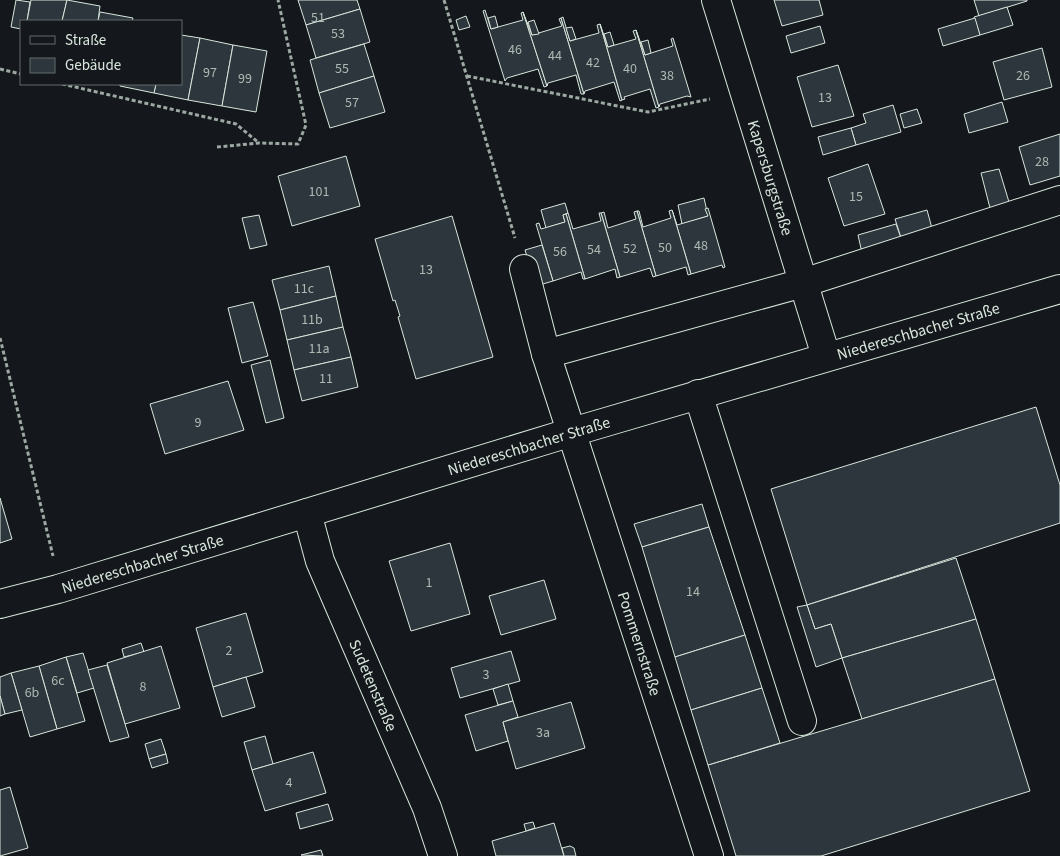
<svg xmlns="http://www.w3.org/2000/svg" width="1060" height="856" font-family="'Source Sans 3',sans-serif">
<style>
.building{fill:#2c363c;stroke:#d8e6dc}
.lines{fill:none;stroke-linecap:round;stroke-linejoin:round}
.minor-casing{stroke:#d8e6dc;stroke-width:30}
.path{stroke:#9da8a2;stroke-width:3;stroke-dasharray:4 2.5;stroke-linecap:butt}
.minor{stroke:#14181c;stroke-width:28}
.labels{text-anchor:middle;stroke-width:4;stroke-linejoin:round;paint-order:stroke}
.number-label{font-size:14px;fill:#adbab4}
.street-label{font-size:16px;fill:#d8e6dc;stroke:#14181c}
</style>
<rect width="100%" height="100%" fill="#14181c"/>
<!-- building -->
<g class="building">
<polygon points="16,0 30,2 27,21 21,21 21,29 11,27"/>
<polygon points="31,0 67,0 62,21 27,21"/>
<polygon points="67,0 100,6 98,21 62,21"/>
<polygon points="298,0 357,0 360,9 306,25"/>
<polygon points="774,0 819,0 823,15 782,26"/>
<polygon points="974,0 1027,0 1027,1 979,16"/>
<polygon points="1007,7 1013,25 980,35 974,17"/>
<polygon points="360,9 370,42 316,58 306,25"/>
<polygon points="485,10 491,29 523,20 521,13 523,12 547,86 544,87 538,69 507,78 505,81 483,11"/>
<polygon points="100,12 133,18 132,21 98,21"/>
<polygon points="523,12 532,35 562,26 559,19 561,18 584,94 581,94 576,75 548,83 547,86"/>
<polygon points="466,16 470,27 459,30 456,20"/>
<polygon points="495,16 498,27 491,29 488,18"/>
<polygon points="563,17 570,41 599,33 597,25 600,24 622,100 620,101 614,82 585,91 584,94 561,18"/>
<polygon points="975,18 980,35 943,46 938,29"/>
<polygon points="534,20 539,34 532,35 528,22"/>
<polygon points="600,24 608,47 636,39 633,31 636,30 659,107 656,108 650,89 624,97 625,99 622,100"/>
<polygon points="820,26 825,43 791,53 786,36"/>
<polygon points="572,27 576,39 570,41 566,28"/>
<polygon points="636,30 645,55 673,46 671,39 673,38 691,97 687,96 660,104 659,107"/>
<polygon points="610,32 614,45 608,47 604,34"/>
<polygon points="181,35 200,38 188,100 154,93 156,84 181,84"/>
<polygon points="200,38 233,45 222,106 188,100"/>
<polygon points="648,40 651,53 645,55 641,42"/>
<polygon points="364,44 374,76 319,93 310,60"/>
<polygon points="233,45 267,51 256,112 222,106"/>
<polygon points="1042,48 1052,87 1004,100 993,62"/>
<polygon points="838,65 854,116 812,127 797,77"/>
<polygon points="374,76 385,112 330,128 319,93"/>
<polygon points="120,84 156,84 154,93 120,86"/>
<polygon points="1002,102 1008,122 969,133 964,114"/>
<polygon points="893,105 901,132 856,145 851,128 866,123 863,114"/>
<polygon points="917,109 922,123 904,128 900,114"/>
<polygon points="851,128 856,145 823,155 818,137"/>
<polygon points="1060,134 1060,176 1030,185 1019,147"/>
<polygon points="346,156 360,206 292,226 278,176"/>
<polygon points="868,164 885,214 844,226 828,178"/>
<polygon points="999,169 1009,202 990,208 981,173"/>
<polygon points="704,198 708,216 682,224 678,205"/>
<polygon points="565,203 568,213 563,215 565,222 546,228 541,210"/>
<polygon points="708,208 725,267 723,268 722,265 691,274 672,210 677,225 708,216 705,209"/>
<polygon points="672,210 691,274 688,275 686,267 656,276 637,211 639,211 643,227 671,218 669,211"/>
<polygon points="927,210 933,232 902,241 895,219"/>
<polygon points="637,211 656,276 653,277 650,268 620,277 601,213 604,212 608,228 636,219 634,212"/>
<polygon points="568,213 573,229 601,221 599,213 601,213 620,277 617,278 615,269 585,279 566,214"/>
<polygon points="566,214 585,279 583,279 581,272 553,281 536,224 539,223 541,229 565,222 563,215"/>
<polygon points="259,215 267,245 250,249 242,218"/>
<polygon points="452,216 493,357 416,379 398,317 400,316 395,300 393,301 375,239"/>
<polygon points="896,224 902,241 862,253 858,235"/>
<polygon points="542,245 553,281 536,286 525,250"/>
<polygon points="329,266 336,296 280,310 272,280"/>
<polygon points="336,296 343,327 287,340 280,310"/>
<polygon points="253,302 268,356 242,363 228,308"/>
<polygon points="343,327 351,357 294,370 287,340"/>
<polygon points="351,357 358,387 302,401 294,370"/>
<polygon points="270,360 284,418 266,423 251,365"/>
<polygon points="228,381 244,430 165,454 150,404"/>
<polygon points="1036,407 1060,485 1060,523 807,605 771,489"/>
<polygon points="0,498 12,539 0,543"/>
<polygon points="702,504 709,527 642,547 634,524"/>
<polygon points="709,527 745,635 675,657 642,547"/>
<polygon points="450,543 470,614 411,631 389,561"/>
<polygon points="956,558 976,619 842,658 831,624 815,629 807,605"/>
<polygon points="544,580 556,619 501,635 489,596"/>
<polygon points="807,605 815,629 831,624 842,658 816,667 797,607"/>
<polygon points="246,613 263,672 213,687 196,628"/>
<polygon points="976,619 995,679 862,719 842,658"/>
<polygon points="745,635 762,688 691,710 675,657"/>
<polygon points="141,643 144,652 124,657 122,649"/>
<polygon points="161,646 180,708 125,724 107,663"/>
<polygon points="511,651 520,681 460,698 451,668"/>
<polygon points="83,653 94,688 77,693 66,657"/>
<polygon points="66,657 85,721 57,729 39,666"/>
<polygon points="107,665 129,737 110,742 88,670"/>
<polygon points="39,666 57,729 30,737 11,673"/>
<polygon points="11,673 22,710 5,714 0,696 0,677"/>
<polygon points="246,677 255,707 222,717 213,687"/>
<polygon points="995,679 1030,791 821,856 736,856 708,765"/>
<polygon points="508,684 513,701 498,705 493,689"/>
<polygon points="762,688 780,743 708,765 691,710"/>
<polygon points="0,696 5,714 0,716"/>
<polygon points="513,701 518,717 503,722 508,741 476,751 465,715"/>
<polygon points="571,702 585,748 516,769 503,722"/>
<polygon points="265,736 273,764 252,770 244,742"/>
<polygon points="161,739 166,754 149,759 145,744"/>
<polygon points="313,752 326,793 265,811 252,770"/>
<polygon points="166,754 168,763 152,768 149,759"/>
<polygon points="10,787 28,848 0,856 0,790"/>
<polygon points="328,804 333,820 300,829 296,813"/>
<polygon points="533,822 535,828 526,831 524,824"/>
<polygon points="554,823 564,856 496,856 492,841"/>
<polygon points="570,846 574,848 576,856 564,856 562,848"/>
<polygon points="321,850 323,856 301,855"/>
</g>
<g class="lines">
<defs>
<g id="minor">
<path id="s1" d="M716,0L826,356"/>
<path id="s2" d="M524,269L546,354L709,856"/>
<polyline points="546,354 803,283 1060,200"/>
<polyline points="698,394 802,721"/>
<path id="s3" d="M307,513L320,561L427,808L443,856"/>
<path id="s4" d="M0,604L58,589L572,432L1060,289"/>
</g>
</defs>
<!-- minor casing -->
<use href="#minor" class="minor-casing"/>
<!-- path -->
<g class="path">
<polyline points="444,0 515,238"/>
<polyline points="0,69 21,74"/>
<polyline points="467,76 648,112 710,99"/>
<polyline points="62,84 236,124 259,143"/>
<polyline points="217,147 259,143 298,144 306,125 278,0"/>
<polyline points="0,338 53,556"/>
</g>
<!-- minor -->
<use href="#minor" class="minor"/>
</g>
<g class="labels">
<!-- number labels -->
<g class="number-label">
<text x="318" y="22">51</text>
<text x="338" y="38">53</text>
<text x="515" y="54">46</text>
<text x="555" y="60">44</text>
<text x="593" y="67">42</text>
<text x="342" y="73">55</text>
<text x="630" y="73">40</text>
<text x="210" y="77">97</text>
<text x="667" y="80">38</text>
<text x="1023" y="80">26</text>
<text x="245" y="83">99</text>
<text x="825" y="102">13</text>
<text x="352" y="107">57</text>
<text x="1042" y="166">28</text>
<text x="319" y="196">101</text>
<text x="856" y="201">15</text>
<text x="701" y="250">48</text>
<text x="665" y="252">50</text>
<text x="630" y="253">52</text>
<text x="594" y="254">54</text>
<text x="560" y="256">56</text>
<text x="426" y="274">13</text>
<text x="304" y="293">11c</text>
<text x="312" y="324">11b</text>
<text x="319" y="353">11a</text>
<text x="326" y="383">11</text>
<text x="198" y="427">9</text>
<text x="429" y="587">1</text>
<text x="693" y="596">14</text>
<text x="229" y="655">2</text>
<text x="486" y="679">3</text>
<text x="58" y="685">6c</text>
<text x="143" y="691">8</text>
<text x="32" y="697">6b</text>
<text x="543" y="737">3a</text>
<text x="289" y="787">4</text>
</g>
<!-- street labels -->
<g class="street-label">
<text dy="6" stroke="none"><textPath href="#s1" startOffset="186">Kapersburgstraße</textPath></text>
<text dy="6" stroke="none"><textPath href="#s4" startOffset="958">Niedereschbacher Straße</textPath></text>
<text dy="6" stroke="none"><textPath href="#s4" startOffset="552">Niedereschbacher Straße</textPath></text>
<text dy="6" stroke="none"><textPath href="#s4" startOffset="148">Niedereschbacher Straße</textPath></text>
<text dy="6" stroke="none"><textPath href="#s2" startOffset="392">Pommernstraße</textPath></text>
<text dy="6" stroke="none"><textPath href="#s3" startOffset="185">Sudetenstraße</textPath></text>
</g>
</g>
<!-- legend -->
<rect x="20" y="20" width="162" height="65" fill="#14181c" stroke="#626a69"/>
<rect x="30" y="36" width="25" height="8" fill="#14181c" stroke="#626a69"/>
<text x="65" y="45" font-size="15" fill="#d8e6dc">Straße</text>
<rect x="30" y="58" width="25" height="15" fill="#2c363c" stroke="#626a69"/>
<text x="65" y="70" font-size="15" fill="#d8e6dc">Gebäude</text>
</svg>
